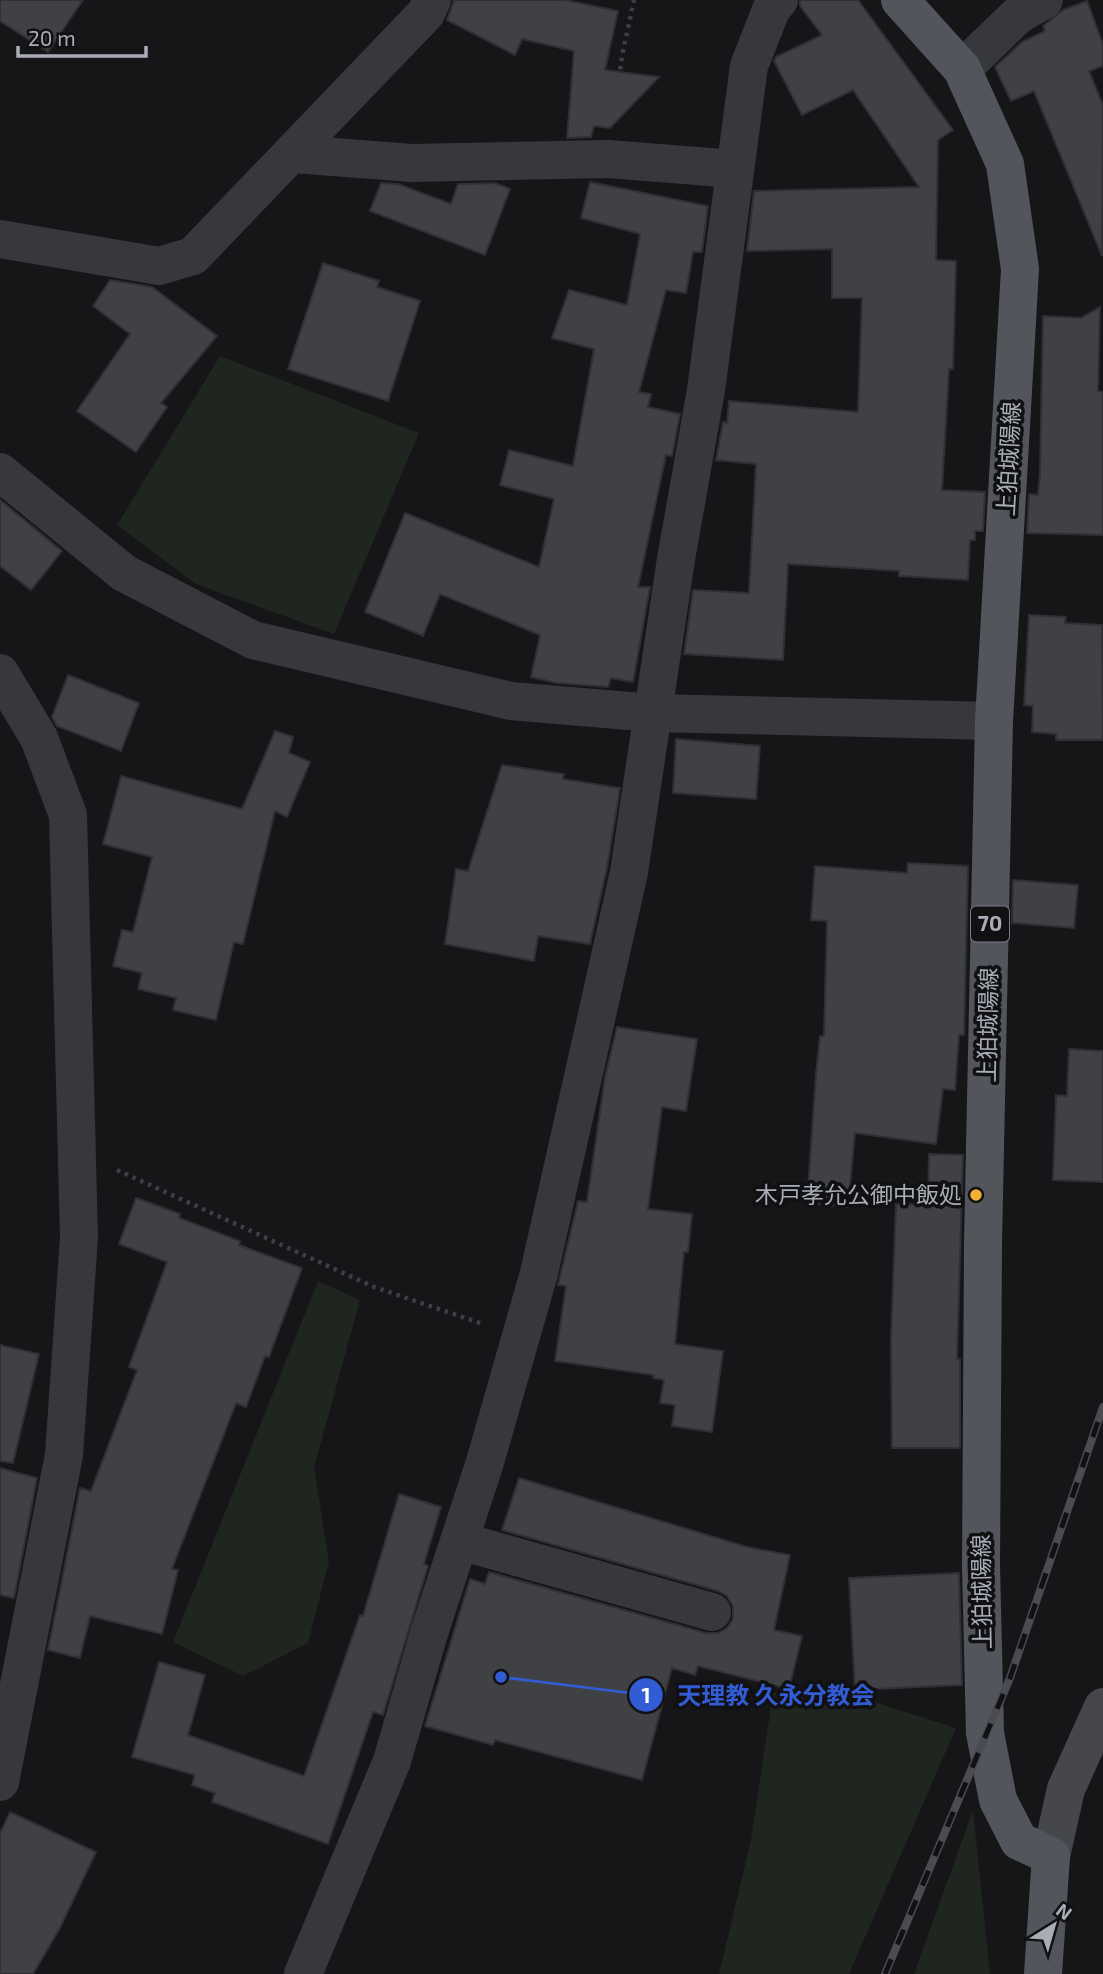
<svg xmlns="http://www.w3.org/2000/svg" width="1103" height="1974" font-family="'Exo 2','Noto Sans JP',sans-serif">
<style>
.green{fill:#1e261f}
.building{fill:#404145;stroke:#303034;stroke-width:2}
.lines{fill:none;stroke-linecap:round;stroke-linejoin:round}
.path{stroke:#3d3f44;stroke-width:4.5;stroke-dasharray:3.5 5;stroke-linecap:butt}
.street{stroke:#37383d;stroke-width:38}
.secondary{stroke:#45474d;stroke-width:38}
.primary{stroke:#53555c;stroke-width:38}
.rail-casing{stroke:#4a4c52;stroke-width:8}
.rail{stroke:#111113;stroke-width:5;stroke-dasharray:16;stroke-linecap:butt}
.poi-dot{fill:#f2b134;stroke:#111113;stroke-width:2.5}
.labels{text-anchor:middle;stroke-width:7;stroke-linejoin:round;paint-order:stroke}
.shield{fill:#111113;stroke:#7b7e86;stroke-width:2}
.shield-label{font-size:21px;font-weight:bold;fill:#a8adb8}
.street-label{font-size:23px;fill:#a8adb8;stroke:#111113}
.poi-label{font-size:23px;fill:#a8adb8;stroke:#111113;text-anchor:end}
.leader{fill:none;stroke:#325cd3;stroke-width:2.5}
.callout-dot{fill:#325cd3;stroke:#111113;stroke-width:2.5}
.mark-label{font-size:21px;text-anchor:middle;font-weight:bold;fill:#fff}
.callout-label{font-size:24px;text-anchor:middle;font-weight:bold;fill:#325cd3;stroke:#111113;stroke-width:7;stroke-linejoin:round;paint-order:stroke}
</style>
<rect width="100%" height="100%" fill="#161618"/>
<!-- green -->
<g class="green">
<polygon points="220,356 419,433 334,634 196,584 117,525"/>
<polygon points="318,1281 360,1300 314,1468 329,1561 308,1643 243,1676 173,1642"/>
<polygon points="773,1693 868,1700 956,1728 849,1974 719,1974 751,1840"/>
<polygon points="973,1810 990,1974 914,1974"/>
</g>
<!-- building -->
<g class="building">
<polygon points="0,0 83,0 48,52 0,21"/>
<polygon points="454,0 565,0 618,11 605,70 659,77 610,128 594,126 591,137 567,138 574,51 522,39 515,55 447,20"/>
<polygon points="800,0 858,0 953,130 938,140 936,260 956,261 953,369 949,369 942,490 985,492 983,531 975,531 975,540 970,540 968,580 899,576 899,571 788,564 783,660 684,654 693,590 749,593 756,464 716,460 723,422 727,423 729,401 858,412 862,298 832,298 832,249 747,251 754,191 919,187 853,90 802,115 774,61 776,57 822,35 800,6"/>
<polygon points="1087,1 1103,44 1103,66 1089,71 1103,105 1102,256 1034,91 1011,101 995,67 1022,42 1045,31 1043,26 1063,10"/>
<polygon points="590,182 708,206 702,252 693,252 686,293 666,290 639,392 651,394 648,407 680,414 672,456 666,455 638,587 650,587 633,682 611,678 608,687 557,683 531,677 540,635 440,594 423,636 365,612 405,513 539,567 554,499 500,485 509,450 573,466 594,349 552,338 569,290 627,305 640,234 581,218"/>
<polygon points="381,183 398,184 451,204 458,184 495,183 510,189 485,255 370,211"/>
<polygon points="323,263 379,281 377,287 420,301 388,401 288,369"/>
<polygon points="110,280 152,287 217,336 161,403 167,407 136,452 77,411 130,334 93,306"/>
<polygon points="1100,307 1098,391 1103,392 1103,535 1027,533 1029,494 1038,495 1040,473 1043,316 1081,318"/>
<polygon points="0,500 62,551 31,590 0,566"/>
<polygon points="1029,615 1066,617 1065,623 1102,625 1103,740 1056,740 1056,734 1032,732 1033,706 1024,705"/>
<polygon points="68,675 139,703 121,751 57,726 52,717"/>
<polygon points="275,731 293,737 289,753 310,762 287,817 275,811 243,944 234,942 216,1020 173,1010 176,998 138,989 142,973 113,966 122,930 133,932 152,857 103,844 121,776 242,809"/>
<polygon points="676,739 760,746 756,799 673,793"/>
<polygon points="502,765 564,774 563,779 620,788 607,868 590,944 538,936 534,961 445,944 456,869 468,871"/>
<polygon points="908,863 968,866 964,1035 959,1035 955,1090 943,1089 936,1144 855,1133 848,1207 807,1203 816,1074 820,1036 824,1036 827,921 811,920 815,866 907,873"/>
<polygon points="1013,880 1078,885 1074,928 1012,923"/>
<polygon points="617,1027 697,1039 686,1111 662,1107 648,1209 692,1214 688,1252 684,1252 675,1344 723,1351 712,1432 672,1426 675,1405 660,1403 664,1380 653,1378 654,1375 555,1361 566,1286 558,1285 578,1201 587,1202 605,1077"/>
<polygon points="1069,1049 1103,1051 1103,1182 1053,1180 1056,1095 1067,1096"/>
<polygon points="929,1154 963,1155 957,1359 960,1359 960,1448 892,1448 891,1340 896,1204 928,1205"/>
<polygon points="136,1198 180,1214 179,1218 240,1241 239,1245 302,1268 269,1357 265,1356 246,1407 236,1403 172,1569 178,1570 162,1634 90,1616 80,1658 48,1650 80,1488 91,1491 137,1370 129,1367 167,1262 119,1244"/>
<polygon points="0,1345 39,1354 13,1463 0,1461"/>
<polygon points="0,1468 37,1478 14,1598 0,1595"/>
<polygon points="519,1478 747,1547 790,1555 774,1630 802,1636 789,1689 698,1666 695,1675 672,1668 642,1780 495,1740 493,1745 425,1726 470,1579 485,1584 489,1572 706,1633 718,1633 727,1628 733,1619 733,1606 727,1596 718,1591 502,1530"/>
<polygon points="399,1494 441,1507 424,1564 428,1566 383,1715 373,1712 328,1844 212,1802 215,1793 192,1785 195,1775 132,1757 159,1662 205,1675 188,1735 304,1776 360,1615 363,1616"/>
<polygon points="959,1573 962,1685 855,1690 849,1578"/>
<polygon points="10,1812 96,1852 60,1928 33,1974 0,1974 0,1833"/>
</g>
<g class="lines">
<!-- path -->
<g class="path">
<polyline points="613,120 622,56 634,0"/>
<polyline points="117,1170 374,1287 483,1324"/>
</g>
<!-- street -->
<g class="street">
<polyline points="962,69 1018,15 1044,0"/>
<polyline points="294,154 412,163 608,159 735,169"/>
<polyline points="0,239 159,266 193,256 426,13 432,0"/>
<polyline points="0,472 124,573 253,640 511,701 653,713 994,721"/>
<polyline points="0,673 39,738 68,815 79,1237 64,1455 0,1782"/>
<polyline points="460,1541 712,1612"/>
<polyline points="303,1974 392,1761 429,1633 485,1462 539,1273 629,872 676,559 706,390 749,66 771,10 779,0"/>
</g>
<!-- secondary -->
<polyline class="secondary" points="1051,1856 1066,1789 1103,1707"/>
<!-- primary -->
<polyline class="primary" points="900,0 962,69 1005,164 1020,269 994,721 983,1243 981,1566 985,1733 998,1800 1019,1841 1051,1856 1043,1974"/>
<defs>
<polyline id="rail" points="885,1974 1010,1678 1103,1407"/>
</defs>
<!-- rail casing -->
<use href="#rail" class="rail-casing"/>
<!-- rail -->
<use href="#rail" class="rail"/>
</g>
<!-- markers -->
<circle class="poi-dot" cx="976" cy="1195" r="7"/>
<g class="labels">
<!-- shield labels -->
<rect class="shield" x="971" y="906.5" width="38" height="35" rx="5"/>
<g class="shield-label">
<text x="990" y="931">70</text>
</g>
<!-- street labels -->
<g class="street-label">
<text transform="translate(1009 459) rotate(-87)" y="8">上狛城陽線</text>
<text transform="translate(988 1025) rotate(-89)" y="8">上狛城陽線</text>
<text transform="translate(982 1592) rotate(-91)" y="8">上狛城陽線</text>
</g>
<!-- poi labels -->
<g class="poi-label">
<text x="962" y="1203">木戸孝允公御中飯処</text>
</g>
</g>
<!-- callouts -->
<path class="leader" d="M501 1677L646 1695"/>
<g class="callout-dot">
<circle cx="501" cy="1677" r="7"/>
<circle cx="646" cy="1695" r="18"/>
</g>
<g class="mark-label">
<text x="646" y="1703">1</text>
</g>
<g class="callout-label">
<text x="776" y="1704">天理教 久永分教会</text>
</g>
<!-- north arrow -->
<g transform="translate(1054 1925) rotate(37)" stroke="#111113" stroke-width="5" paint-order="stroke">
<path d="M0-5L12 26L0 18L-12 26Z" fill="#a8adb8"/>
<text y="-10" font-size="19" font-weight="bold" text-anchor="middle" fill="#a8adb8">N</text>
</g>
<!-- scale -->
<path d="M18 46v10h128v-10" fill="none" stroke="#a8adb8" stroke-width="3.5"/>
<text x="28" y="46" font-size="21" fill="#a8adb8" stroke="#111113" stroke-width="5" paint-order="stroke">20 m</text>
</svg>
